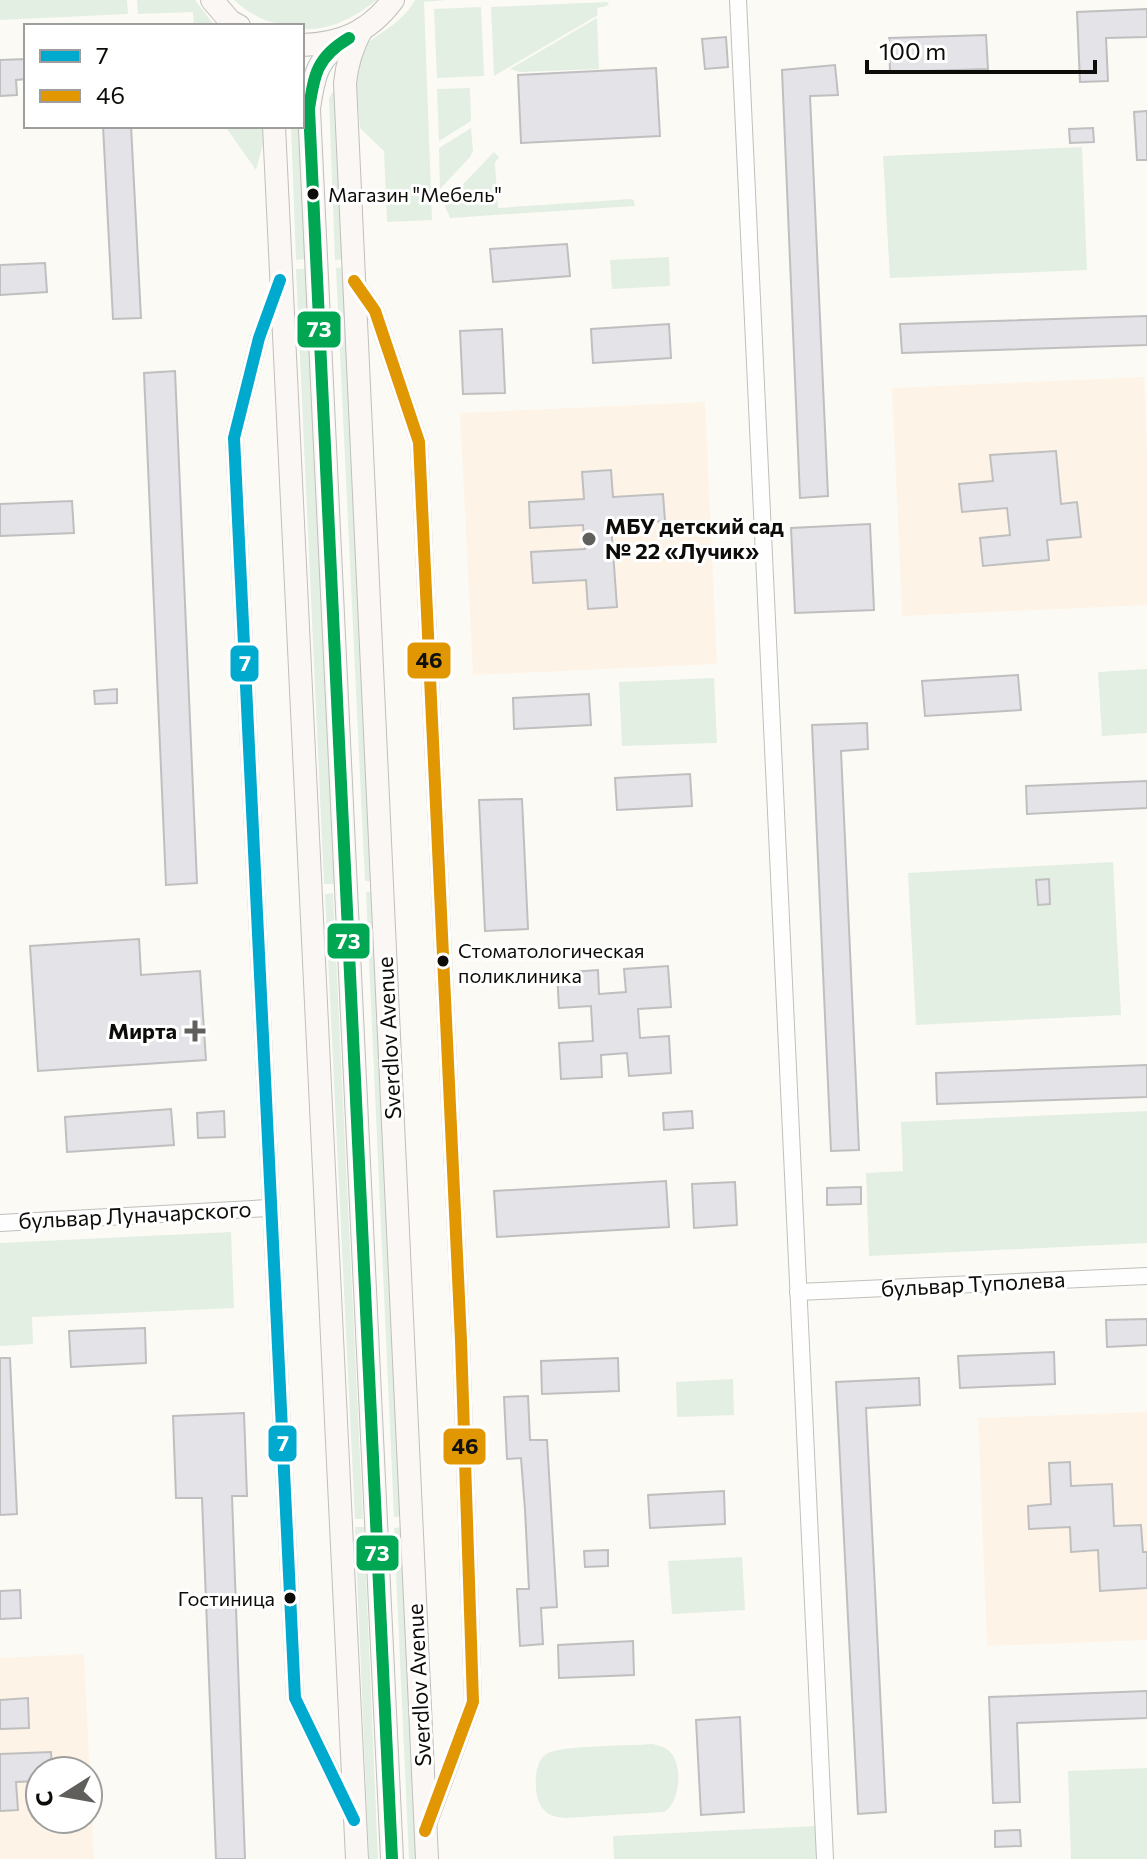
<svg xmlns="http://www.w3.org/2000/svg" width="1147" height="1859" font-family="Commissioner,sans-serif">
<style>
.education{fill:#fdf4e7;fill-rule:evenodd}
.green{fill:#e3efe2}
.building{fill:#e4e3e8;stroke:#c0bfbf;stroke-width:2}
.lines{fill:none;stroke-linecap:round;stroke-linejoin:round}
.minor-casing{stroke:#c1bfbb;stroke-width:18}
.secondary-casing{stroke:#c1bfbb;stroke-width:24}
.minor{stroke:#fffefe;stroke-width:16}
.secondary{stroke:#faf7f5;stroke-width:22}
.bus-1-casing{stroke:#fff;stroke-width:18}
.bus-2-casing{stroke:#fff;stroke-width:18}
.bus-3-casing{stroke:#fff;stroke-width:18}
.bus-1{stroke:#00a9ce;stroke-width:12}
.bus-2{stroke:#e09701;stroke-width:12}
.bus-3{stroke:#00a651;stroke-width:12}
.bus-dot{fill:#0d0c08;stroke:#fff;stroke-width:3}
.poi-dot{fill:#615f5b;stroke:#fff;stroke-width:3}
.labels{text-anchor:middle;stroke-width:6;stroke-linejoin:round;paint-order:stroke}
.bus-label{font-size:20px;fill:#0d0c08;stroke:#fff;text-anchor:start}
.poi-label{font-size:22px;font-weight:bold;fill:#0d0c08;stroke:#fff;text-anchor:start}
.street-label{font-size:22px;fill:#0d0c08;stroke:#fff}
.line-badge{stroke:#fff;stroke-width:3}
.badge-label{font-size:22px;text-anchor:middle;font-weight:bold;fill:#fff}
.pale-badge-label{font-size:22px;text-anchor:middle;font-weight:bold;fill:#111}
</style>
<rect width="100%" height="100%" fill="#fcfaf5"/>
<!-- education -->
<g class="education">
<polygon points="1144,377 1147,451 1147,605 902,616 892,388"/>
<polygon points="705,402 717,664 473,675 460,413"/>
<polygon points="1147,1412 1147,1640 987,1646 978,1418"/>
<path d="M84,1654L94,1859H0V1658ZM40,1771H88V1819H40Z"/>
</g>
<!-- green -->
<g class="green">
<polygon points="0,0 127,0 128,14 0,20"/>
<polygon points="137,0 195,0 215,26 194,26 193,12 138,14"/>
<path d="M234,0H377C355,17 330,31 302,29V26C274,26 255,19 234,0Z"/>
<path d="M415,0H445L424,2L432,220L387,222L384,151L360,128C359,102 348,55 374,38C390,27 405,18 415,0Z"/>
<polygon points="609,2 607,6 597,8 598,15 494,76 491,7"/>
<polygon points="481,7 484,76 437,78 434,9"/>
<polygon points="597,18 599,69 520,72 510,69"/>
<polygon points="470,88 471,121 439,141 437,89"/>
<polygon points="333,92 336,95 345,259 335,260 329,98"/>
<polygon points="225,126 268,126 256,170"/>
<polygon points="291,126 298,126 305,259 296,260"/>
<polygon points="471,128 473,151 470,157 440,189 439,148"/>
<polygon points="1082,147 1087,270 890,278 883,156"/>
<polygon points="494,152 499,157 495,163 498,208 631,199 634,201 635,206 450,218 444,204"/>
<polygon points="669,257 670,286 612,289 610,260"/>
<polygon points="344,267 373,881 365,881 336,268"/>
<polygon points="296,269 305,269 334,884 324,884"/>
<polygon points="1147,669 1147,733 1102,736 1098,672"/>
<polygon points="714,678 717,743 622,746 619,682"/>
<polygon points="1113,862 1121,1015 916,1025 908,873"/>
<polygon points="366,892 375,892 403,1516 394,1517"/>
<polygon points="333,893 363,1519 355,1519 325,894"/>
<polygon points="1147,1111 1147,1243 869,1256 866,1173 903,1171 901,1122"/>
<polygon points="231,1232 234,1308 32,1317 33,1344 0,1346 0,1243"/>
<polygon points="733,1379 734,1415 677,1417 676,1382"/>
<polygon points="355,1527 364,1527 378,1859 369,1859"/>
<polygon points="403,1527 418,1859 409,1859 394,1528"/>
<polygon points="742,1557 745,1610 672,1614 668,1561"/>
<path d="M653,1744C660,1746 666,1747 671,1753C683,1767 680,1803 664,1812L565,1818C556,1817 549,1816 543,1809C533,1798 532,1760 548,1753C567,1745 629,1746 653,1744Z"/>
<polygon points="1147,1768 1147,1859 1071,1859 1068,1771"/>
<polygon points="816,1826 818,1859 614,1859 613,1836"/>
</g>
<!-- building -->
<g class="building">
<polygon points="1147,9 1147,37 1106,38 1108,81 1080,82 1077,12"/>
<polygon points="986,35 988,69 890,72 889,38"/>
<polygon points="726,37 728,67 705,69 702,39"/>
<polygon points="26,59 26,79 16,80 17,95 0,96 0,60"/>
<polygon points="835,65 838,95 810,96 828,496 800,498 782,70"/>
<polygon points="656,68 660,136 521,143 518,75"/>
<polygon points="1147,111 1147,160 1137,160 1134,112"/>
<polygon points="103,126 131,126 141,318 113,319"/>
<polygon points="1093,128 1094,142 1070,143 1069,129"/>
<polygon points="567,244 570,276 493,282 490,249"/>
<polygon points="45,263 47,292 0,295 0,265"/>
<polygon points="1147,316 1147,345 902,353 900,324"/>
<polygon points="669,324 671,358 593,363 591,329"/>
<polygon points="502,329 505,393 463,394 460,331"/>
<polygon points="175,371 197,883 166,885 144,373"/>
<polygon points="1056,451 1061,504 1077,502 1081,537 1047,540 1049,560 983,566 980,538 1010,535 1007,508 962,512 959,484 993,481 990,455"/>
<polygon points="611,470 613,497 663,494 665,521 611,524 617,607 588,609 586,580 533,583 531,552 585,549 583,525 530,528 529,502 584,499 582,472"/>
<polygon points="72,501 74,533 0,536 0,504"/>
<polygon points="870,524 874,610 795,613 791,528"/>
<polygon points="1018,675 1021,710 925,716 922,681"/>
<polygon points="117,689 117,703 95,704 94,691"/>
<polygon points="589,694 591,725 514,729 513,698"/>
<polygon points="867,723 868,749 841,751 859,1150 831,1151 812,725"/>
<polygon points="690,774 692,806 617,810 615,778"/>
<polygon points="1147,781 1147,808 1027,814 1026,786"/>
<polygon points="522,799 528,929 485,931 479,800"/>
<polygon points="1049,879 1050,904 1038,905 1036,880"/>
<polygon points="139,939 141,975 200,971 206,1060 38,1071 30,946"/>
<polygon points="668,966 671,1007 638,1009 640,1038 669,1036 671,1073 629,1076 627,1053 601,1055 602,1077 561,1079 559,1043 593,1041 591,1006 559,1008 557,973 598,970 599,994 626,992 624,969"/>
<polygon points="1147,1065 1147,1097 937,1104 936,1073"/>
<polygon points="171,1109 174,1145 67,1152 65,1117"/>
<polygon points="224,1111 225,1137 198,1138 197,1113"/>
<polygon points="692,1111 693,1128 664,1130 663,1113"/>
<polygon points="666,1181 669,1227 497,1237 494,1191"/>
<polygon points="735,1182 737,1225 694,1228 692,1184"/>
<polygon points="861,1187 861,1204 827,1205 827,1188"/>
<polygon points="1147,1319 1147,1345 1107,1347 1106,1320"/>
<polygon points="145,1328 146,1363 71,1367 69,1331"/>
<polygon points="1054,1352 1055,1384 960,1388 958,1356"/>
<polygon points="0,1358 10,1358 17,1514 0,1515"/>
<polygon points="618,1358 619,1391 542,1394 541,1361"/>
<polygon points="919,1378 920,1405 866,1408 886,1812 858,1814 836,1382"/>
<polygon points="528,1396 530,1440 547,1440 557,1607 541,1608 543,1644 520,1646 517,1589 529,1589 525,1510 521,1458 507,1459 504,1397"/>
<polygon points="244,1413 247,1496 232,1496 245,1859 216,1859 202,1498 176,1498 173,1416"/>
<polygon points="1070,1462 1071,1486 1112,1484 1114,1526 1141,1525 1143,1552 1147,1552 1147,1588 1100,1591 1098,1550 1071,1552 1070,1527 1029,1529 1028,1506 1051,1504 1049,1463"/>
<polygon points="724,1491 725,1524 650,1528 648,1495"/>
<polygon points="608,1550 608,1566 585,1567 584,1551"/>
<polygon points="20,1590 21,1618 0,1619 0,1591"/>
<polygon points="633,1641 634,1675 559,1678 558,1645"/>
<polygon points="1147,1691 1147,1718 1017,1723 1020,1802 993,1803 989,1697"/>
<polygon points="28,1698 29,1728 0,1729 0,1700"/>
<polygon points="740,1717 744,1812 701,1815 696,1720"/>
<polygon points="51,1752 52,1771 40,1771 40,1781 16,1782 18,1810 0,1811 0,1754"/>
<polygon points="1020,1830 1021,1846 995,1847 995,1831"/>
</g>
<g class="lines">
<defs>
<g id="minor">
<polyline points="738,0 825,1859"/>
<polyline points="354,281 375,311 419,442 461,1341 473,1702 429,1822"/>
<polyline points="279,286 259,338 234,438 295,1698 353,1817"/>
<polyline points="0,1223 269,1208"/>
<polyline points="798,1292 1147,1276"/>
</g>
<g id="secondary">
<polyline points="212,0 230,21 239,26"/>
<path d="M362,29C352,47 347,62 345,83L427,1859"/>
<path d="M349,38C317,57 314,74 309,109L392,1859"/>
<path d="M302,45C341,44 369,32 393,0"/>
<polyline points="274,126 357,1859"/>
</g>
</defs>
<!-- minor casing -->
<use href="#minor" class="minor-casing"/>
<!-- secondary casing -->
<use href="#secondary" class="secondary-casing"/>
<!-- minor -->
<use href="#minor" class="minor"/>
<!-- secondary -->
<use href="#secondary" class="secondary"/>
<defs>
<polyline id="bus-1" points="280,280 259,338 234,438 295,1698 354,1820"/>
<polyline id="bus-2" points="354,281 375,311 419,442 461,1341 473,1702 425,1831"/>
<path id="bus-3" d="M349,38C317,57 314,74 309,109L392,1859"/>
</defs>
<!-- bus-1 casing -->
<use href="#bus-1" class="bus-1-casing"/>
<!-- bus-2 casing -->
<use href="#bus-2" class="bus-2-casing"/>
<!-- bus-3 casing -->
<use href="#bus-3" class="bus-3-casing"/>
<!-- bus-1 -->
<use href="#bus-1" class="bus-1"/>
<!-- bus-2 -->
<use href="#bus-2" class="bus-2"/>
<!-- bus-3 -->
<use href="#bus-3" class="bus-3"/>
</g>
<!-- markers -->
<g class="bus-dot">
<circle cx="313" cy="194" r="7"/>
<circle cx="443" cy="961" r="7"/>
<circle cx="290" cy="1598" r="7"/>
</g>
<g class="poi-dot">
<circle cx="589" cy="539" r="8"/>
<path d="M191 1019h8v8h8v8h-8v8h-8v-8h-8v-8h8z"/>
</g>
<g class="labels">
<!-- bus labels -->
<g class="bus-label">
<text x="328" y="202">Магазин "Мебель"</text>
<text x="458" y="958">Стоматологическая<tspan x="458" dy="25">поликлиника</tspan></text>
<text x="275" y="1606" text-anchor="end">Гостиница</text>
</g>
<!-- poi labels -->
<g class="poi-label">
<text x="605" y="534">МБУ детский сад<tspan x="605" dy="25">№ 22 «Лучик»</tspan></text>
<text x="177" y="1039" text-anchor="end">Мирта</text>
</g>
<!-- street labels -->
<g class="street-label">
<text transform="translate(389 1038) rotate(-93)" y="8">Sverdlov Avenue</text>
<text transform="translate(135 1215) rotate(-3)" y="8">бульвар Луначарского</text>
<text transform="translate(973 1284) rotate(-3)" y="8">бульвар Туполева</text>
<text transform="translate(419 1685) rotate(-93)" y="8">Sverdlov Avenue</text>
</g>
</g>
<g class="line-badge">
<rect x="296" y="310" width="46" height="39" rx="8" fill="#00a651"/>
<rect x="406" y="641" width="46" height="39" rx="8" fill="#e09701"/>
<rect x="229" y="644" width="31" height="39" rx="8" fill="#00a9ce"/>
<rect x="326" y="922" width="45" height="38" rx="8" fill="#00a651"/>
<rect x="267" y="1424" width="31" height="39" rx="8" fill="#00a9ce"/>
<rect x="442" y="1427" width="45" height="39" rx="8" fill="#e09701"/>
<rect x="355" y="1534" width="45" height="38" rx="8" fill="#00a651"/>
</g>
<g class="badge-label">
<text x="319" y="337">73</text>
<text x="245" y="671">7</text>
<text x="348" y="949">73</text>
<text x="283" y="1451">7</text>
<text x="377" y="1561">73</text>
</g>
<g class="pale-badge-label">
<text x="429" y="668">46</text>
<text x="465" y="1454">46</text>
</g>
<!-- legend -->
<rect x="24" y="24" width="280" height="104" fill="#ffffff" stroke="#9e9e9c" stroke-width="2"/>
<rect x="40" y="50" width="40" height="12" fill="#00a9ce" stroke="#9e9e9c" stroke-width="2"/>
<text x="96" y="64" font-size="24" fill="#0d0c08">7</text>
<rect x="40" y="90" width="40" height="12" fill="#e09701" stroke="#9e9e9c" stroke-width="2"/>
<text x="96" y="104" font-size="24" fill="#0d0c08">46</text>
<!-- north arrow -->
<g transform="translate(64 1795) rotate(259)"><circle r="38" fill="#ffffff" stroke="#9e9e9c" stroke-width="2"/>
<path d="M0-6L14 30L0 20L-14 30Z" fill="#615f5b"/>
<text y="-12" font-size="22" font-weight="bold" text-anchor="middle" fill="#0d0c08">С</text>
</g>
<!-- scale -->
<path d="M867 60v12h228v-12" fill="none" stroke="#0d0c08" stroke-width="4"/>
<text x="879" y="60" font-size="24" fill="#0d0c08" stroke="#ffffff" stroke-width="6" paint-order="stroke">100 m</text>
</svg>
